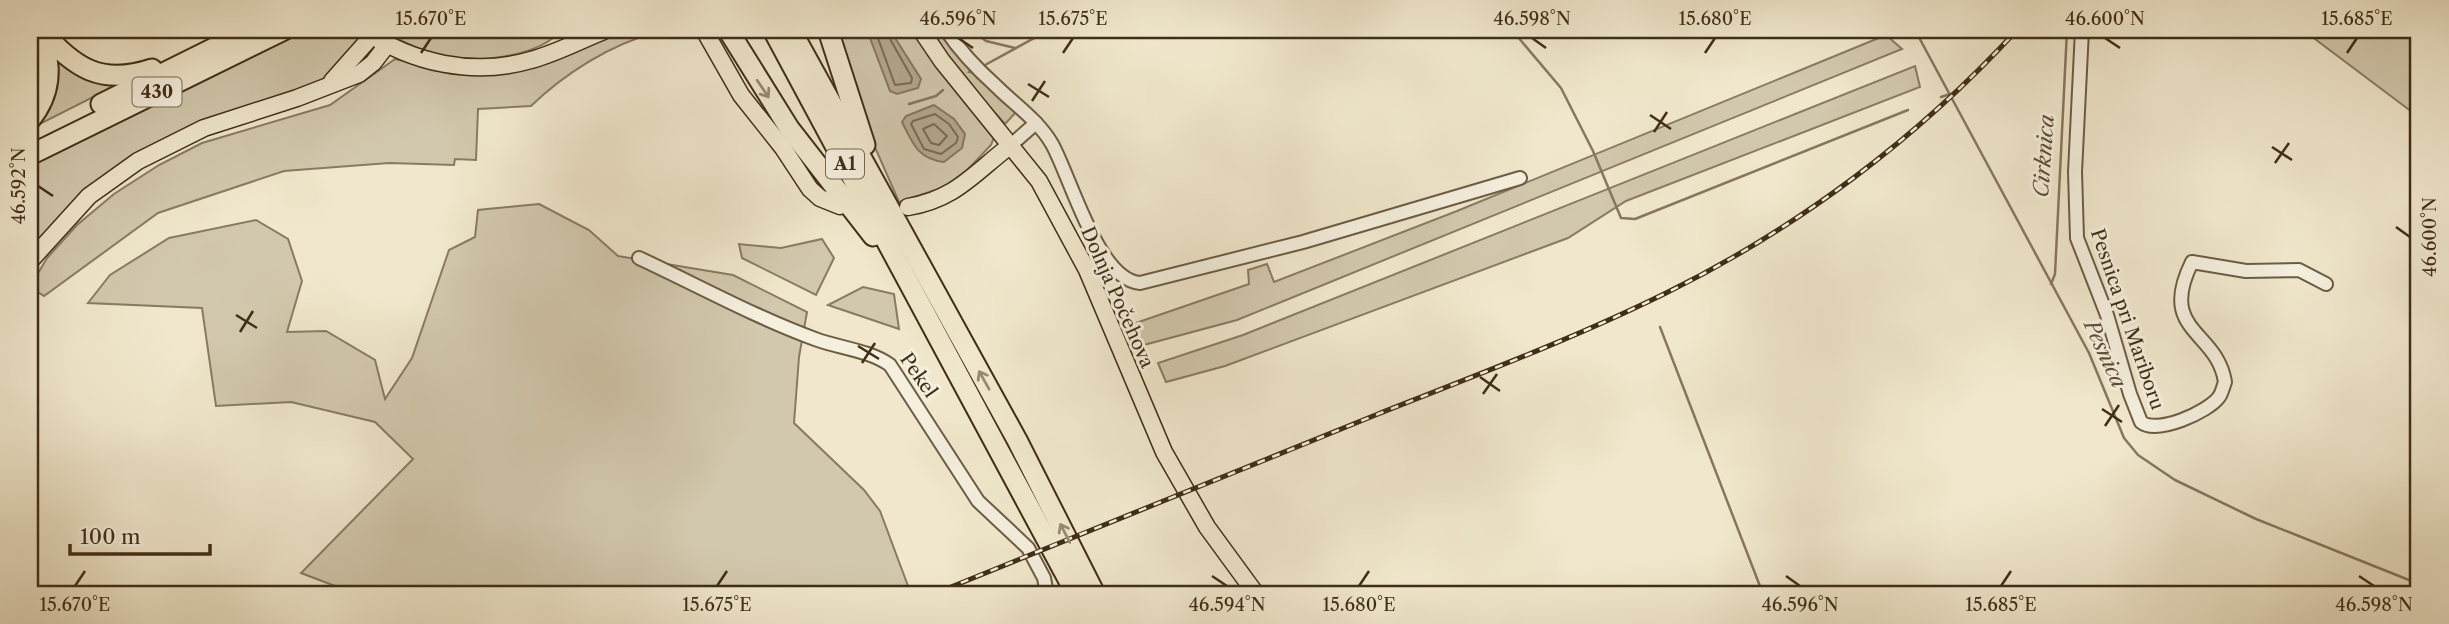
<svg xmlns="http://www.w3.org/2000/svg" width="2449" height="624" font-family="'Libre Caslon Text',serif">
<style>
.green{fill:#d2c8ad;stroke:#897b62;stroke-width:2}
.water{fill:#b4a88e;stroke:#86775e;stroke-width:2}
.lines{fill:none;stroke-linecap:round;stroke-linejoin:round}
.shore{stroke:#7a6b52;stroke-width:2}
.stream{stroke:#86775e;stroke-width:2.5}
.minor-casing{stroke:#6c5c44;stroke-width:16}
.major-casing{stroke:#402e16;stroke-width:19}
.highway-casing{stroke:#402e16;stroke-width:23}
.minor{stroke:#f5efde;stroke-width:12}
.major{stroke:#f0e7cc;stroke-width:16}
.highway{stroke:#f0e7cc;stroke-width:19}
.rail-casing{stroke:#402e16;stroke-width:5}
.rail{stroke:#f5efde;stroke-width:2.5;stroke-dasharray:8;stroke-linecap:butt}
.oneway{stroke:#988a71}
.ticks{fill:none;stroke:#402e16;stroke-width:2.5}
.labels{text-anchor:middle;stroke-width:6;stroke-linejoin:round;paint-order:stroke}
.shield{fill:#f5efde;stroke:#766852;stroke-width:2}
.shield-label{font-size:18px;font-weight:bold;fill:#402e16}
.street-label{font-size:19px;fill:#402e16;stroke:#f5efde}
.water-label{font-size:21px;font-style:italic;fill:#5d4c34;stroke:#f5efde}
.neatline{fill:none;stroke:#402e16;stroke-width:2.5}
.ticks-label{font-size:18px;text-anchor:middle;fill:#402e16}
</style>
<rect width="100%" height="100%" fill="#f0e7cc"/>
<filter id="stains"><feTurbulence type="fractalNoise" baseFrequency=".00286" numOctaves="4"/><feColorMatrix values="0 0 0 0 .2 0 0 0 0 .09 0 0 0 0 .02 0 0 0 .5 -.17"/></filter>
<radialGradient id="worn" r=".72"><stop offset=".6" stop-color="#630" stop-opacity="0"/><stop offset="1" stop-color="#630" stop-opacity=".3"/></radialGradient>
<!-- green -->
<g class="green">
<polygon points="297,30 352,30 360,41 329,78 142,151 105,175 72,203 30,250 30,165 112,119"/>
<path d="M395,30H561C540,57 471,65 439,56C424,52 408,44 394,37Z"/>
<path d="M625,30H656L655,33C611,44 564,74 531,106L478,109L476,160L455,159L454,165L389,163L284,171L158,213L44,296L30,287L47,258L77,225L114,194L159,165L202,143L330,105L395,59L465,74L607,38Z"/>
<polygon points="832,30 915,30 994,137 991,145 954,184 899,202 863,120"/>
<polygon points="928,30 940,30 972,69 969,72 975,73 1017,111 1005,124 961,75"/>
<polygon points="2303,30 2419,30 2419,116 2412,112"/>
<polygon points="1886,35 1902,49 1237,320 1140,346 1127,326 1249,284 1248,270 1267,264 1274,282 1457,211"/>
<polygon points="48,49 129,79 30,129"/>
<polygon points="1915,66 1920,87 1626,201 1568,238 1225,366 1166,382 1158,363 1243,335"/>
<polygon points="539,204 589,230 618,256 733,275 807,312 799,357 794,423 864,490 880,511 911,594 356,594 301,573 413,459 375,422 291,402 216,406 202,308 88,303 110,275 169,238 256,220 288,239 302,281 287,332 326,331 375,360 385,399 412,358 449,250 475,237 478,210"/>
<polygon points="822,239 834,258 816,295 742,258 739,244 781,248"/>
<polygon points="863,287 894,294 899,329 828,305"/>
</g>
<!-- water -->
<g class="water">
<polygon points="867,30 890,30 921,79 918,88 897,94 890,91"/>
<path d="M934,105L954,119L965,134L962,148L944,162C918,159 913,144 902,122L906,116Z"/>
</g>
<g class="lines">
<!-- shore -->
<g class="shore">
<polyline points="875,30 895,85 911,83 912,78 885,30"/>
<polygon points="935,114 949,124 958,137 956,143 941,154 924,149 911,124 913,121"/>
<polygon points="934,124 947,136 939,145 931,143 923,129"/>
</g>
<!-- stream -->
<g class="stream">
<polyline points="971,30 986,41 1015,48"/>
<polyline points="1512,30 1561,88 1593,151 1621,218 1635,219 1908,110"/>
<polyline points="1915,30 2089,353 2124,438 2138,455 2175,480 2256,519 2419,584"/>
<polyline points="570,32 575,30"/>
<polyline points="985,65 1049,30"/>
<polyline points="1941,97 1950,94"/>
<polyline points="909,104 936,96 943,90"/>
<polyline points="2051,284 2055,274 2067,30"/>
<polyline points="1660,327 1763,594"/>
</g>
<defs>
<g id="minor">
<path d="M946,30C960,51 977,69 996,86C1015,105 1038,120 1052,144C1071,178 1098,280 1140,283L1303,242L1520,178"/>
<path d="M2082,30L2075,172L2077,238L2107,315L2130,394L2141,422C2157,435 2208,412 2219,397C2222,393 2223,387 2225,382C2217,330 2157,332 2192,262L2246,271L2299,270L2326,284"/>
<polyline points="1011,145 1036,123"/>
<path d="M639,258C697,285 755,317 815,339C839,348 869,350 890,365L978,501L1028,548L1044,578L1047,594"/>
</g>
<g id="major">
<path d="M363,30C412,63 473,77 531,60C557,53 581,40 606,30"/>
<polyline points="704,30 741,95 783,148 810,189 820,198 840,206"/>
<polyline points="921,30 942,61 1039,181 1087,270 1164,452 1207,527 1256,594"/>
<polyline points="332,81 372,36"/>
<path d="M908,207C956,199 974,173 1011,145"/>
<polyline points="30,261 89,196 138,161 204,128 297,98 359,74 373,63 387,45"/>
</g>
<g id="highway">
<path d="M41,30C74,68 101,86 152,69"/>
<polyline points="728,30 789,128 873,236"/>
<polyline points="773,30 1076,594"/>
<polyline points="791,30 1017,440 1095,594"/>
<polyline points="828,30 865,145"/>
<polyline points="101,104 250,30"/>
<path d="M30,120C52,93 53,65 40,34"/>
<polyline points="30,155 284,30"/>
</g>
</defs>
<!-- minor casing -->
<use href="#minor" class="minor-casing"/>
<!-- major casing -->
<use href="#major" class="major-casing"/>
<!-- highway casing -->
<use href="#highway" class="highway-casing"/>
<!-- minor -->
<use href="#minor" class="minor"/>
<!-- major -->
<use href="#major" class="major"/>
<!-- highway -->
<use href="#highway" class="highway"/>
<defs>
<path id="rail" d="M946,589C1090,530 1234,473 1378,414C1474,376 1573,339 1666,293C1798,228 1918,138 2017,30"/>
</defs>
<!-- rail casing -->
<use href="#rail" class="rail-casing"/>
<!-- rail -->
<use href="#rail" class="rail"/>
</g>
<!-- one-way arrows -->
<defs><path id="oneway-shaft" d="M-6 0H5M1.5-3L5.5 0L1.5 3" fill="none" stroke-width="1.6" stroke-linecap="round" stroke-linejoin="round" transform="scale(1.75)"/></defs>
<g class="oneway">
<use href="#oneway-shaft" transform="translate(763 89) rotate(56)"/>
<use href="#oneway-shaft" transform="translate(984 380) rotate(-119)"/>
<use href="#oneway-shaft" transform="translate(1065 533) rotate(-117)"/>
</g>
<!-- ticks -->
<path class="ticks" d="M958,38L973,48M1532,38L1546,48M2105,38L2120,48M421,53L431,38M1063,53L1073,38M1705,53L1715,38M2347,53L2357,38M1028,84L1049,97M1032,101L1045,81M1650,115L1671,129M1654,132L1667,112M2272,147L2292,160M2275,163L2289,143M38,186L53,196M2396,227L2410,237M236,315L257,328M240,332L253,311M858,346L879,359M862,363L875,343M1480,377L1500,391M1483,394L1497,374M2102,409L2122,422M2105,426L2119,405M1212,576L1227,586M1786,576L1800,586M2359,576L2374,586M75,586L85,571M717,586L727,571M1359,586L1369,571M2001,586L2011,571"/>
<g class="labels">
<!-- shield labels -->
<g class="shield">
<rect x="132.5" y="77.5" width="49" height="29" rx="5"/>
<rect x="826" y="149.5" width="38" height="29" rx="5"/>
</g>
<g class="shield-label">
<text x="157" y="98">430</text>
<text x="845" y="170">A1</text>
</g>
<!-- street labels -->
<g class="street-label">
<text transform="translate(1118 297) rotate(66)" y="7">Dolnja Počehova</text>
<text transform="translate(2128 319) rotate(71)" y="7">Pesnica pri Mariboru</text>
<text transform="translate(919 375) rotate(55)" y="7">Pekel</text>
</g>
<!-- water labels -->
<g class="water-label">
<text transform="translate(2044 156) rotate(-86)" y="7">Cirknica</text>
<text transform="translate(2105 354) rotate(65)" y="7">Pesnica</text>
</g>
</g>
<!-- margin -->
<rect width="2449" height="624" fill="none" stroke="#f0e7cc" stroke-width="77"/>
<!-- scale -->
<path d="M70 544v10h140v-10" fill="none" stroke="#402e16" stroke-width="3.5"/>
<text x="80" y="544" font-size="21" fill="#402e16" stroke="#f5efde" stroke-width="5" paint-order="stroke">100 m</text>
<rect x="38" y="38" width="2372" height="548" class="neatline"/>
<g class="ticks-label">
<text x="431" y="25">15.670°E</text>
<text x="958" y="25">46.596°N</text>
<text x="1073" y="25">15.675°E</text>
<text x="1532" y="25">46.598°N</text>
<text x="1715" y="25">15.680°E</text>
<text x="2105" y="25">46.600°N</text>
<text x="2357" y="25">15.685°E</text>
<text transform="translate(19 186) rotate(-90)" y="6">46.592°N</text>
<text transform="translate(2430 237) rotate(-90)" y="6">46.600°N</text>
<text x="75" y="611">15.670°E</text>
<text x="717" y="611">15.675°E</text>
<text x="1227" y="611">46.594°N</text>
<text x="1359" y="611">15.680°E</text>
<text x="1800" y="611">46.596°N</text>
<text x="2001" y="611">15.685°E</text>
<text x="2374" y="611">46.598°N</text>
</g>
<rect width="100%" height="100%" filter="url(#stains)"/>
<rect width="100%" height="100%" fill="url(#worn)"/>
</svg>
